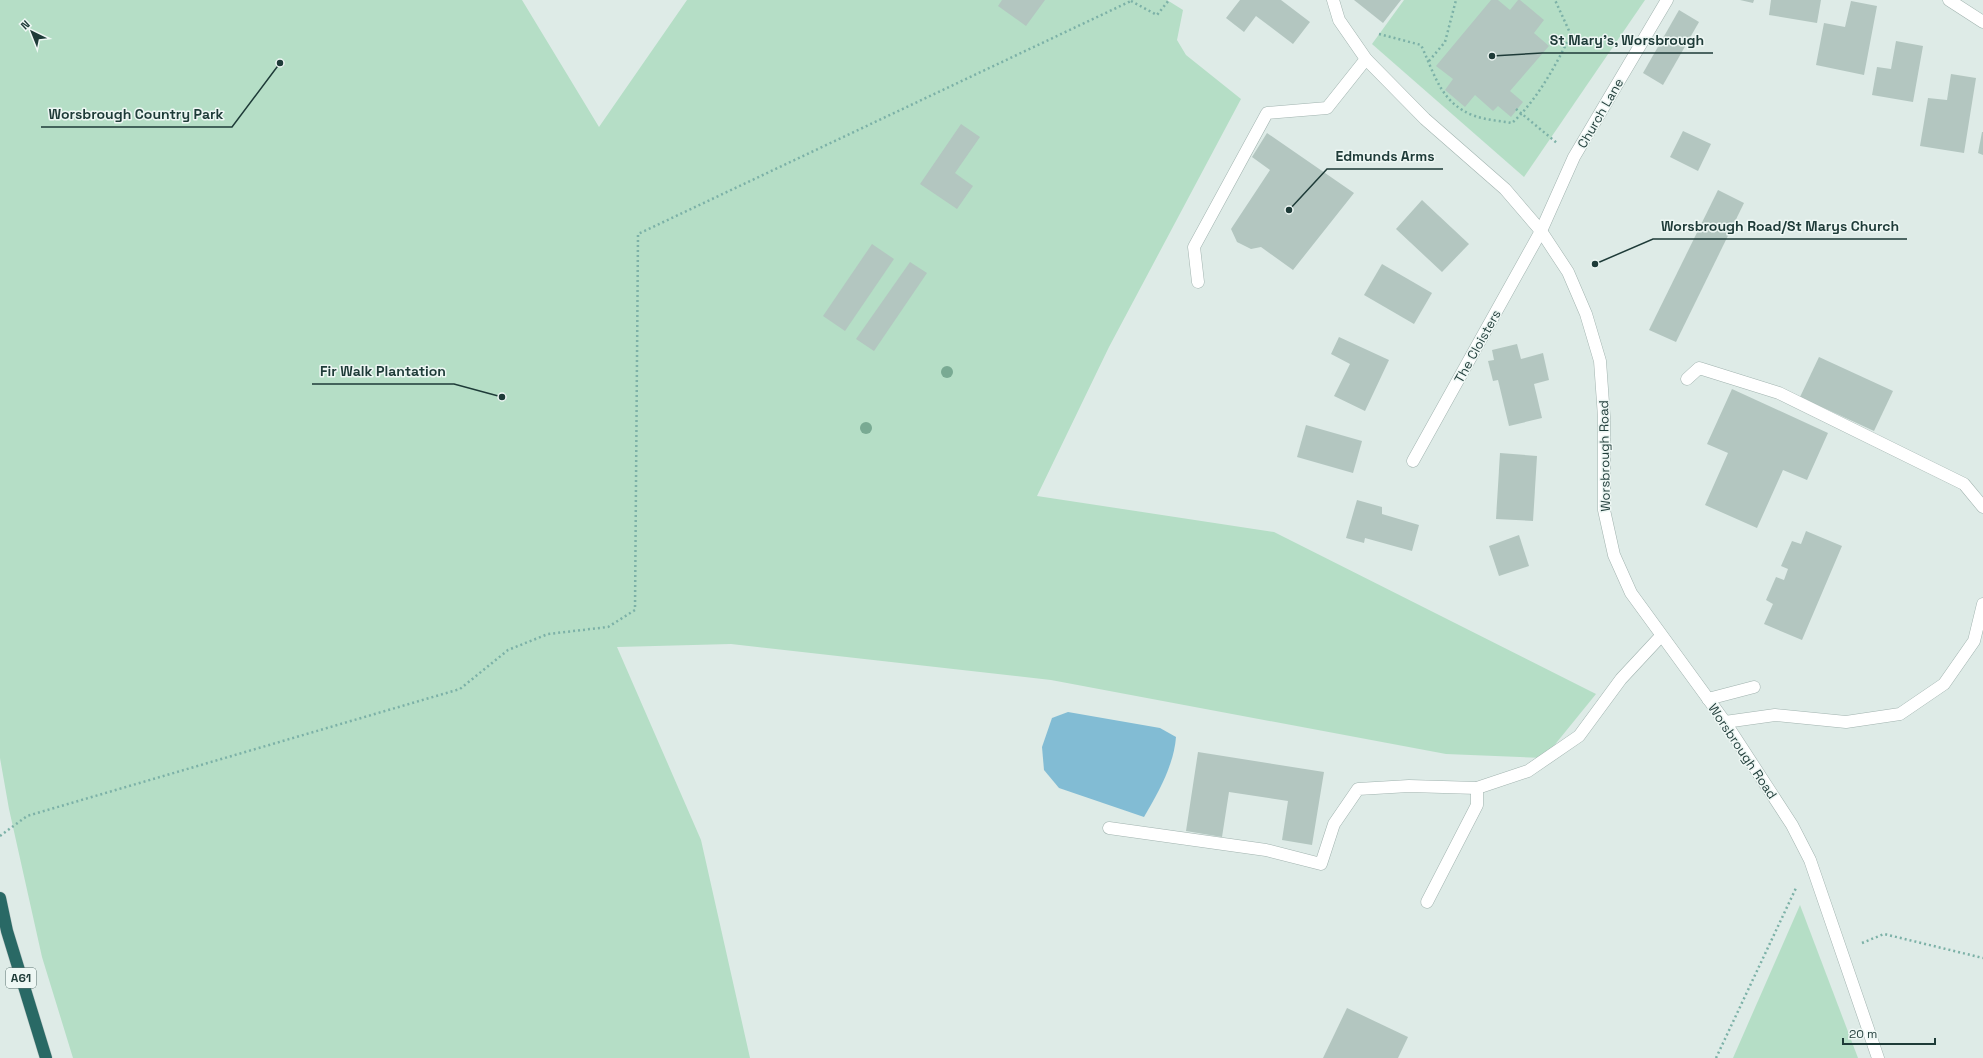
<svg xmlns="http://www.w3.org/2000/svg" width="1983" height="1058" font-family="'Space Grotesk',sans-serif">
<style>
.green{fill:#b5dec6}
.water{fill:#82bcd4}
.building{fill:#b3c6c0}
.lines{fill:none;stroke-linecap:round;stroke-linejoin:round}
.minor-casing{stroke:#a1b3af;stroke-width:13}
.highway-casing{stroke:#c0c8c7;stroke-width:13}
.path{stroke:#7cb1a7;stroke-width:2.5;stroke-dasharray:2 3;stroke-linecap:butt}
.minor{stroke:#fff;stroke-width:12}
.highway{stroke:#296965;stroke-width:12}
.tree{fill:#79aa93}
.labels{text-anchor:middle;stroke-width:3;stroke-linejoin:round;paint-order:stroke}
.shield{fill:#eef7f4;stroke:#5c7370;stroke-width:1}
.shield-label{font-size:12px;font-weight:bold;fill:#1e3b38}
.street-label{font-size:13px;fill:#1e3b38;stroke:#eef7f4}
.leader{fill:none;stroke:#1e3b38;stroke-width:1.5}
.callout-dot{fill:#1e3b38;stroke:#eef7f4;stroke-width:1.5}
.callout-label{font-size:14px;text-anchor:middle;font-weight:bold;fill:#1e3b38;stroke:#eef7f4;stroke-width:3;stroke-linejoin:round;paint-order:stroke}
</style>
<rect width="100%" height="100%" fill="#deebe7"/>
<!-- green -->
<g class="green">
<polygon points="0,0 522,0 599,127 687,0 1167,0 1183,10 1177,40 1186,55 1241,99 1109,347 1037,496 1274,532 1596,694 1544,758 1446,754 1051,680 731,644 617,647 701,840 750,1058 73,1058 42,957 9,809 0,758"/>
<polygon points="1404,0 1645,0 1524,177 1372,44"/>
<polygon points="1800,905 1858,1058 1733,1058"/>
</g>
<!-- water -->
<path class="water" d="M1068,712L1160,728L1176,737C1174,765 1158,793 1144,817L1059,788L1044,770L1042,747L1052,718Z"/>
<!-- building -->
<g class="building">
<polygon points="1002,0 1045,0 1026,26 998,6"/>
<polygon points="1240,0 1281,0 1310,22 1293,44 1256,16 1244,32 1226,18"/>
<polygon points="1354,0 1401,0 1383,23"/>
<polygon points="1491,0 1498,0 1510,10 1518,0 1520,0 1544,20 1534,33 1549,46 1510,91 1523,102 1511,117 1498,106 1493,111 1475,95 1465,107 1445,90 1453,79 1436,66"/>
<polygon points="1740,0 1754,0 1753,3"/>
<polygon points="1771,0 1821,0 1817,23 1769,15"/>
<polygon points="1851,1 1877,6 1864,75 1816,65 1824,23 1845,27"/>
<polygon points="1679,10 1699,22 1663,85 1643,73"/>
<polygon points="1896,41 1923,46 1913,102 1872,95 1877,67 1891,69"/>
<polygon points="1951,74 1976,78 1964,153 1920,146 1928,98 1947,100"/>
<polygon points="961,124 980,137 955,173 973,186 957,209 920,184"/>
<polygon points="1683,131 1711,144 1698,171 1670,157"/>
<polygon points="1982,132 1983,132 1983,155 1978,153"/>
<polygon points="1267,133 1354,193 1293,270 1261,247 1251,249 1237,242 1231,229 1270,170 1252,157"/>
<polygon points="1718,190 1744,203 1676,342 1649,330"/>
<polygon points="1422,200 1469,244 1442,272 1396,229"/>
<polygon points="872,244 894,259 845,331 823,316"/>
<polygon points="910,262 927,273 874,351 856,339"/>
<polygon points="1382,264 1432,293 1414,324 1364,295"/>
<polygon points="1339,337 1389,360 1365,411 1334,396 1350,364 1331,354"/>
<polygon points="1517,344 1521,359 1543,353 1549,380 1534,384 1542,418 1509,426 1498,380 1493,381 1488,361 1494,360 1492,350"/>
<polygon points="1819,357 1893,391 1874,431 1800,397"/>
<polygon points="1732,389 1828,433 1807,480 1783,470 1757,528 1705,505 1728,453 1707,444"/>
<polygon points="1306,425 1362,441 1353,473 1297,457"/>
<polygon points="1500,453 1537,456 1533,521 1496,519"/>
<polygon points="1357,500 1382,507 1382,514 1419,525 1412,551 1365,538 1364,543 1346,538"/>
<polygon points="1806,531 1842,546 1802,640 1764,624 1773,604 1766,600 1776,577 1784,580 1788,569 1781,566 1792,541 1801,544"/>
<polygon points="1519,535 1529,566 1499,576 1489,546"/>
<polygon points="1198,752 1324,772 1312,845 1282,840 1288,801 1229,792 1222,837 1186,831"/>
<polygon points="1347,1008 1408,1037 1398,1058 1323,1058"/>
</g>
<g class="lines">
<defs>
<g id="minor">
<polyline points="1333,0 1339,20 1366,59 1425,119 1505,189 1541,231 1568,272 1586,314 1600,361 1604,417 1604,510 1614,555 1631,593 1725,722 1792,825 1810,860 1878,1058"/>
<polyline points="1949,0 1983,22"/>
<polyline points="1198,282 1194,247 1267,113 1327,108 1366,59"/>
<polyline points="1687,379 1699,368 1779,393 1964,484 1983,507"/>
<polyline points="1413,461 1541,231 1574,157 1667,0"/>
<polyline points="1708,699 1754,687"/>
<polyline points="1725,722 1775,715 1846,722 1900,714 1944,684 1974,641 1983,604"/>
<polyline points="1109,828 1266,850 1321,864 1334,824 1358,789 1409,786 1477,788 1528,771 1579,736 1621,679 1661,636"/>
<polyline points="1427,902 1477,805 1477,788"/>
</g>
<polyline id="highway" points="0,898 7,931 46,1058"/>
</defs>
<!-- minor casing -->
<use href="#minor" class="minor-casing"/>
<!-- highway casing -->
<use href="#highway" class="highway-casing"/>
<!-- path -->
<g class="path">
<polyline points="1131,1 1157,15 1169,0"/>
<path d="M1379,34L1421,45C1435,75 1441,104 1475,116C1486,120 1500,121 1512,123C1538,99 1555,66 1571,35L1555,0"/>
<polyline points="1429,61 1445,42 1456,0"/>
<polyline points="1516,109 1557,143"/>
<polyline points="0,836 27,816 460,689 508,650 548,634 608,627 635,610 638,234 1131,1"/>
<polyline points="1862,943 1884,934 1983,958"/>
<polyline points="1716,1058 1796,888"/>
</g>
<!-- minor -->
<use href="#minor" class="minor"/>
<!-- highway -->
<use href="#highway" class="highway"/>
</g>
<!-- trees -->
<g class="tree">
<circle cx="947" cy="372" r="6"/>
<circle cx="866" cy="428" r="6"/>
</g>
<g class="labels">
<!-- shield labels -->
<rect class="shield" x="6" y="968" width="30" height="20" rx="3"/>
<g class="shield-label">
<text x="21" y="982">A61</text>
</g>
<!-- street labels -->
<g class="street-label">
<text transform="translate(1600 113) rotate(-60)" y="5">Church Lane</text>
<text transform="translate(1477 346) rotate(-61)" y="5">The Cloisters</text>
<text transform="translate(1604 456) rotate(-91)" y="5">Worsbrough Road</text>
<text transform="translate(1743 751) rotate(56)" y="5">Worsbrough Road</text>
</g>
</g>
<!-- callouts -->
<path class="leader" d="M1492 56L1542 53H1713M280 63L232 127H41M1289 210L1327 169H1443M1595 264L1653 239H1907M502 397L454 384H312"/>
<g class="callout-dot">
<circle cx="1492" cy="56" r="4"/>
<circle cx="280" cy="63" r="4"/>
<circle cx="1289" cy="210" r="4"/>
<circle cx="1595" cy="264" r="4"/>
<circle cx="502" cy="397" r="4"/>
</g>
<g class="callout-label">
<text x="1627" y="45">St Mary's, Worsbrough</text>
<text x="136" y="119">Worsbrough Country Park</text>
<text x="1385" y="161">Edmunds Arms</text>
<text x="1780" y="231">Worsbrough Road/St Marys Church</text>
<text x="383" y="376">Fir Walk Plantation</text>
</g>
<!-- north arrow -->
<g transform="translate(32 32) rotate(317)" stroke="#eef7f4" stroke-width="3" paint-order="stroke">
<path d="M0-3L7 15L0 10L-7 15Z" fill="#1e3b38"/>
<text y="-6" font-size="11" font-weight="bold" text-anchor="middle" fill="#1e3b38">N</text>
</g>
<!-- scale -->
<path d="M1843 1038v6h92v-6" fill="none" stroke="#1e3b38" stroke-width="2"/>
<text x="1849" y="1038" font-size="12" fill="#1e3b38" stroke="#eef7f4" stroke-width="3" paint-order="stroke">20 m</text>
</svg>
